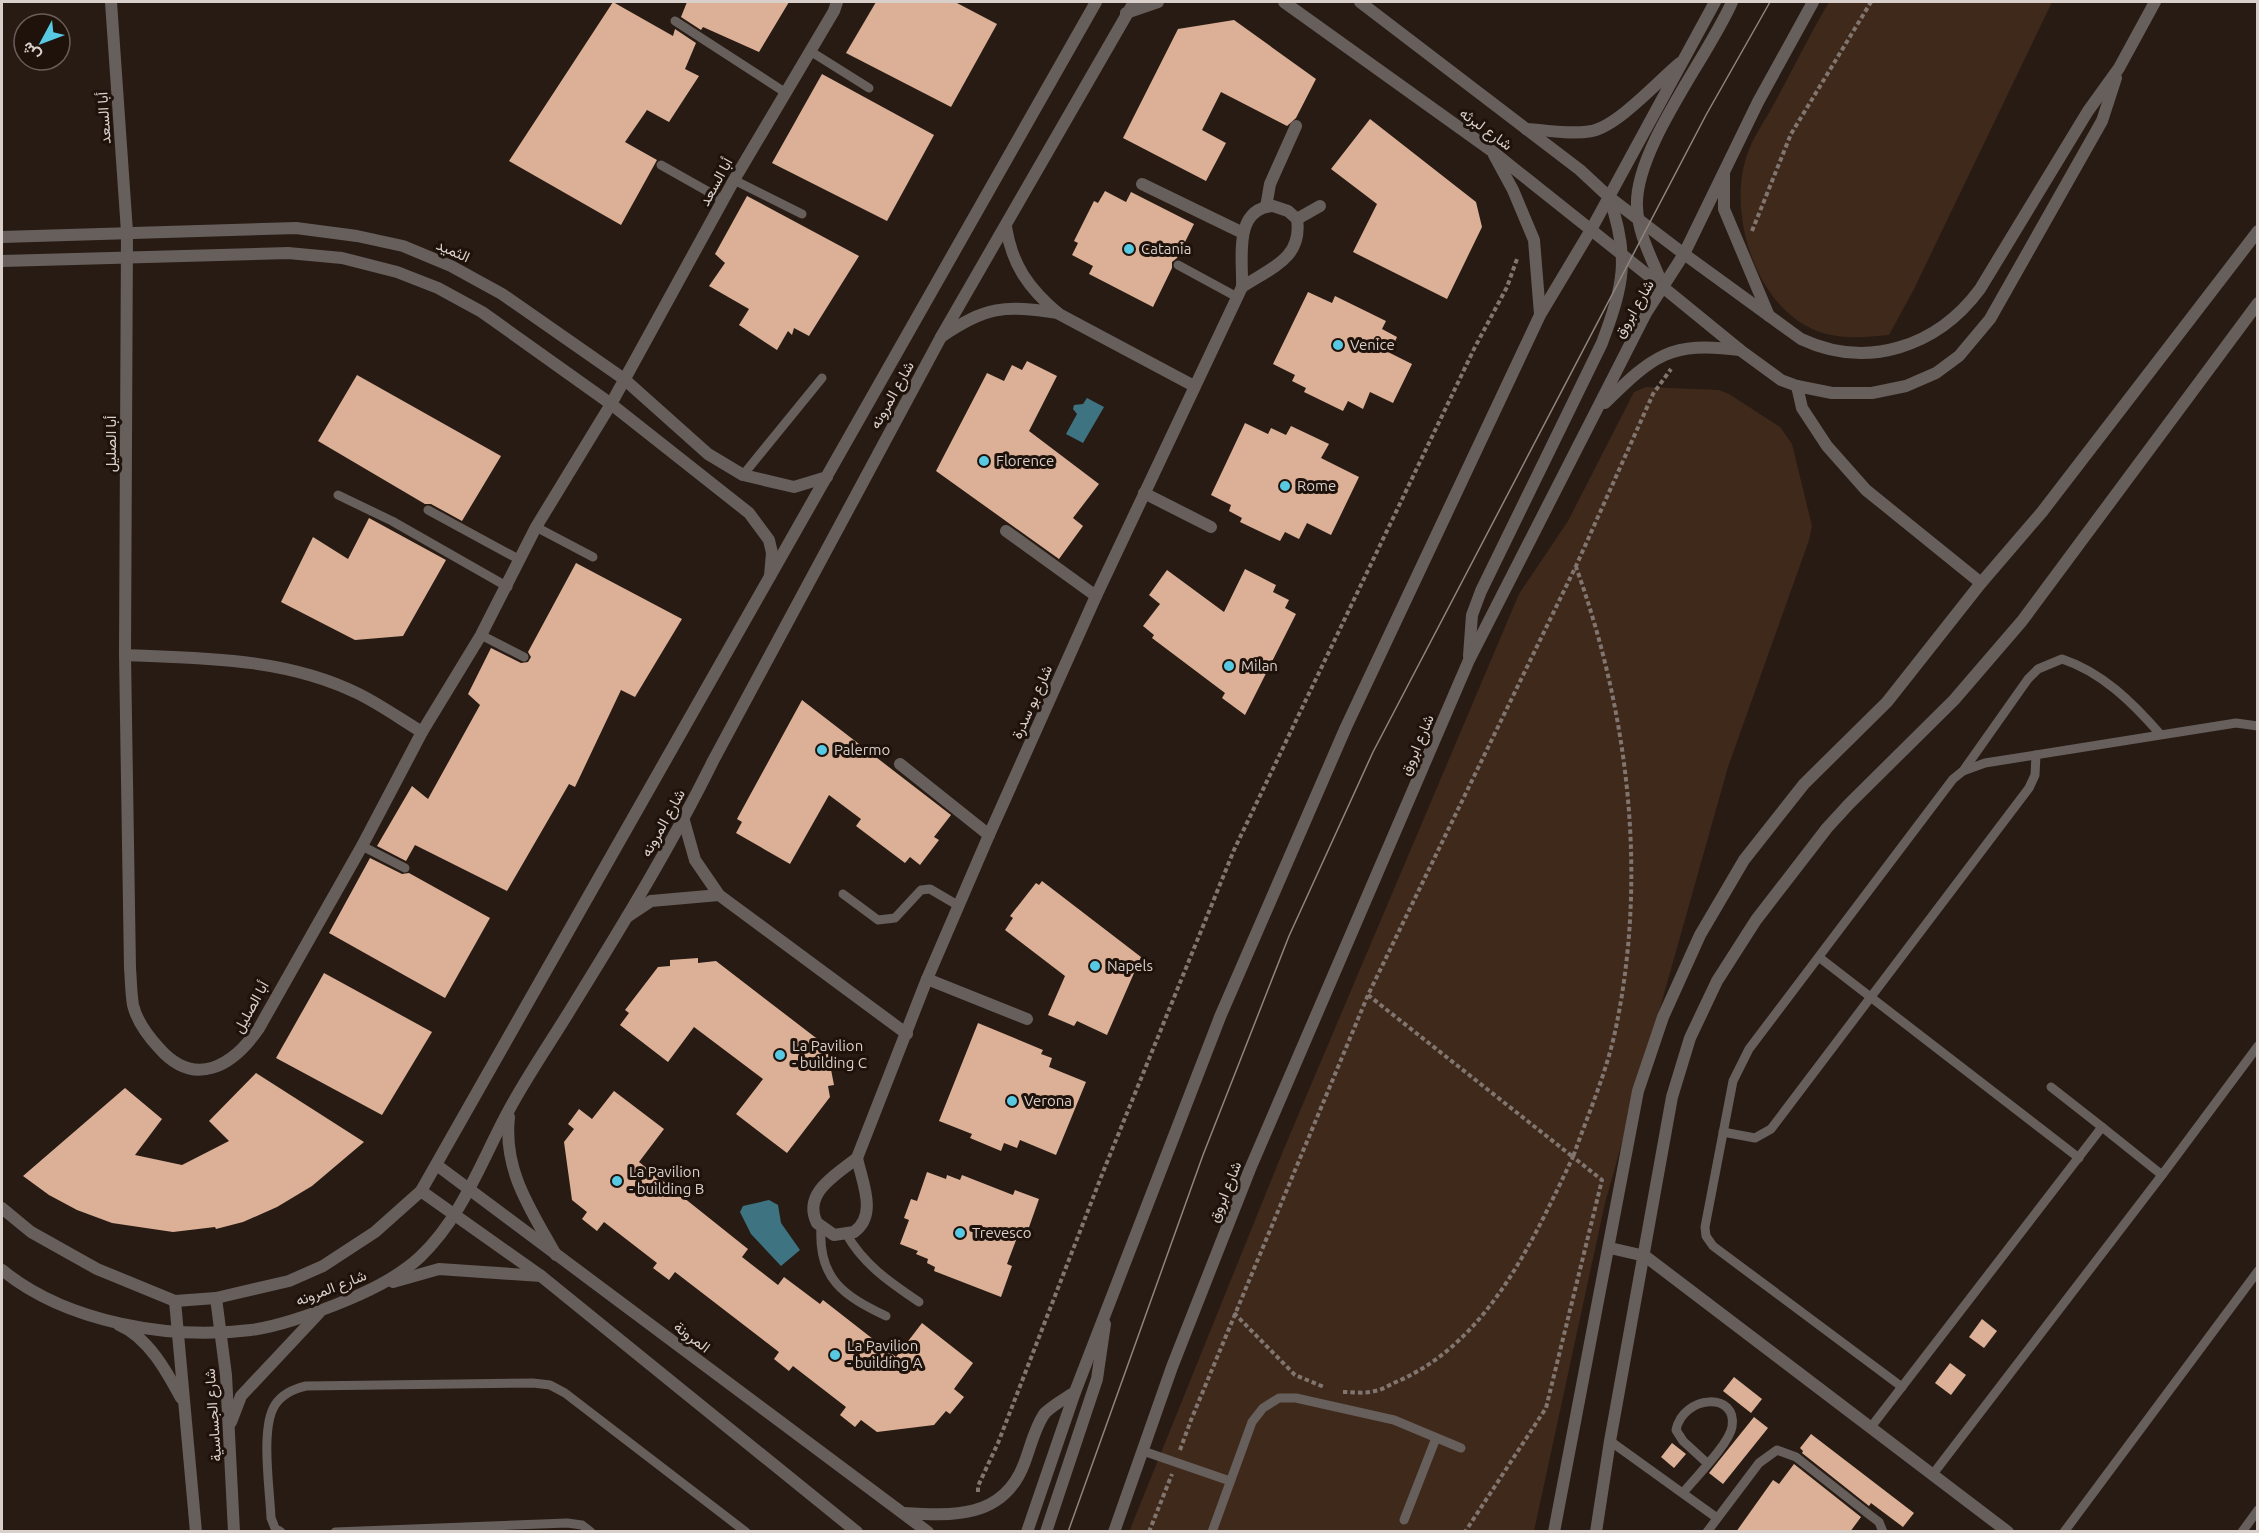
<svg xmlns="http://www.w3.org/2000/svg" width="2259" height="1533" font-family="Ubuntu,Vazirmatn,sans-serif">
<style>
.green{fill:#3f291b}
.water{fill:#3e7482}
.building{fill:#dbb097}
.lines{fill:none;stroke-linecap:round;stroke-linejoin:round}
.path{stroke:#80756f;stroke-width:4;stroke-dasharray:4.5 3;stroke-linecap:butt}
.service{stroke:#665f5c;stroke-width:9}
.minor{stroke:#665f5c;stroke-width:12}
.tertiary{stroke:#665f5c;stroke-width:12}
.tram{stroke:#8f847e;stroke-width:1.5}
.poi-dot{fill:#58c9e3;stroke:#1e120b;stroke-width:2}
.labels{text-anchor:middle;stroke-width:6;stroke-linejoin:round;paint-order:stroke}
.street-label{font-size:15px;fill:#d9d0cb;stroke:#1e120b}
.poi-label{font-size:15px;fill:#d9d0cb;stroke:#1e120b;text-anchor:start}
</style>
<rect width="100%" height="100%" fill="#281b14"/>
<!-- green -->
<g class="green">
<path d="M1829,2H2052L1914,289L1889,335C1864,337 1841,340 1817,331C1755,307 1727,213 1747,155C1753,137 1766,119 1775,102C1793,69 1810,34 1829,2Z"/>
<polygon points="1646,387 1719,390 1729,394 1780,427 1792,444 1812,526 1809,540 1728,767 1605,1203 1534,1531 1129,1532 1283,1151 1519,594 1568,521 1634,392"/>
</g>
<!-- water -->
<g class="water">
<polygon points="1087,398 1104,407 1083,443 1066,434 1077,414 1073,409 1074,405 1083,404"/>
<polygon points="769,1200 778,1205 781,1223 800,1250 781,1266 751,1234 740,1212 743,1206"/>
</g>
<!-- building -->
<g class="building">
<polygon points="613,2 673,36 675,29 696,43 685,69 699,76 669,122 647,110 625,142 657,160 621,225 509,161"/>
<polygon points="687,2 789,2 759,52 703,27 701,30 681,17"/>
<polygon points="876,2 955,2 997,24 951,107 846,53"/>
<polygon points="1234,20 1316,79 1296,118 1287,126 1221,92 1202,130 1226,143 1206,181 1123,138 1178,29"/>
<polygon points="822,74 934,135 887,221 772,163"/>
<polygon points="1370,119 1476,202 1482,227 1447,299 1353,252 1377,204 1331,169"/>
<polygon points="1105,191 1126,202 1131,192 1194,224 1177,258 1172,262 1172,268 1153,307 1089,274 1093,266 1072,255 1078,243 1074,241 1094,201 1098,203"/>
<polygon points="747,196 859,256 809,336 794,328 792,335 788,331 777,350 739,325 749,309 709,286 725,263 715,254"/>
<polygon points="1308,292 1332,303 1335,296 1386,321 1382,329 1397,337 1390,353 1412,364 1393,403 1370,392 1363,409 1348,401 1343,411 1304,392 1306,388 1292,381 1295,375 1273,364"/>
<polygon points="1027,361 1057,376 1029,431 1099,484 1073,518 1083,526 1059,559 936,471 987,373 1004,381 1012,365 1022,370"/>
<polygon points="357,375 501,456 462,521 431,504 425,504 318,441"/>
<polygon points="1245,423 1268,434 1271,428 1286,435 1291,426 1329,444 1321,458 1359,477 1331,535 1307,523 1299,539 1285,532 1280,541 1240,522 1242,518 1229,511 1231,505 1211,495"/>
<polygon points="369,518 446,560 403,636 355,640 281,602 313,537 348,559"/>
<polygon points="576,563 682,619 635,697 621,690 575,787 569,784 507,891 415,845 406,861 377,846 412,786 428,799 480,705 468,694 491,648 521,663 528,662 531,657 528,652"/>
<polygon points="1245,569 1276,585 1273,592 1289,600 1285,608 1296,614 1245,715 1222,698 1225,693 1152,638 1154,635 1143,626 1160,604 1149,595 1167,570 1224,612"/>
<polygon points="802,700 951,815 934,837 939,840 920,865 910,857 905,863 856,826 861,819 829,795 790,864 736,833 742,822 737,819"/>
<polygon points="370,858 402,874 409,873 490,918 445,998 329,933"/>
<polygon points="1042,881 1141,957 1107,1035 1077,1021 1074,1026 1048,1015 1065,976 1005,930 1013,918 1010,916 1036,883 1039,885"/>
<polygon points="698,958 698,963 716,961 820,1041 823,1055 828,1054 834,1085 828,1086 830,1097 787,1153 736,1114 763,1079 694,1027 668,1062 620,1025 629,1013 625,1010 658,967 670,966 670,960"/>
<polygon points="324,973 432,1032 382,1115 276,1058"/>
<polygon points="978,1023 1043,1050 1041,1054 1052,1058 1049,1067 1086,1082 1056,1155 1020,1140 1017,1148 1004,1143 1001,1151 970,1138 972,1134 939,1121"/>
<polygon points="256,1073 364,1142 312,1186 277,1207 243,1222 216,1229 215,1227 173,1232 112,1223 77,1210 49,1195 23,1176 125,1088 162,1119 135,1155 182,1165 229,1141 209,1121"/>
<polygon points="614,1091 664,1129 639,1162 748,1249 742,1257 778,1285 784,1277 820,1304 823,1300 896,1357 922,1323 973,1363 954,1389 964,1397 950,1414 946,1411 934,1425 877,1432 861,1420 855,1427 840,1415 846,1407 793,1366 789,1371 774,1359 779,1352 675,1272 669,1280 653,1268 657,1263 604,1222 597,1231 582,1219 587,1212 572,1200 564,1142 574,1129 568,1124 579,1109 592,1119"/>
<polygon points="927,1172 946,1179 947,1175 960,1180 962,1175 1013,1195 1015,1190 1039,1199 1028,1230 1021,1227 1007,1264 1012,1266 1001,1297 934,1271 935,1267 927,1263 928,1259 916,1254 918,1251 900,1244 909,1220 904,1218 911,1199 917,1201"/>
<polygon points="1982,1319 1997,1331 1984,1348 1969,1337"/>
<polygon points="1950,1363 1966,1375 1951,1395 1935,1383"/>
<polygon points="1734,1377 1762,1399 1751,1413 1723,1391"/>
<polygon points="1754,1417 1768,1428 1723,1484 1709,1473"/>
<polygon points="1811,1434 1914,1513 1903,1527 1871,1503 1869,1506 1802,1453 1803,1451 1800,1448"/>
<polygon points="1672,1443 1686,1454 1674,1468 1661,1457"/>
<polygon points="1794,1464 1861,1517 1850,1532 1736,1532 1773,1480 1779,1484"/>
</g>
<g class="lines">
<!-- path -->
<g class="path">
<polyline points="1752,231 1791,134 1871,2"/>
<path d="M1368,995L1573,1157C1587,1117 1606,1074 1615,1032C1648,878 1629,714 1576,567"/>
<polyline points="1234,1313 1295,1375 1324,1387"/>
<path d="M1343,1392C1353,1392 1365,1394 1375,1391C1382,1390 1389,1385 1396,1382C1488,1343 1532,1242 1573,1157L1602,1180L1546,1408L1465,1532"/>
<polyline points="1180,1450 1191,1420 1368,995 1576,566 1653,394 1671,369"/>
<polyline points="978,1492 978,1486 998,1443 1103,1172 1234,850 1475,347 1507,287 1517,259"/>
<polyline points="1149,1532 1172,1474"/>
</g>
<!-- service -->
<g class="service">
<polyline points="675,21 786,93"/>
<polyline points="810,51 869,88"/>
<polyline points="661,165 723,200"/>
<polyline points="734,180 802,214"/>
<polyline points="1178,265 1237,297"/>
<polyline points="743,475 822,378"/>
<polyline points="338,495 392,521 508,587"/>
<polyline points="428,510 520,560"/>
<polyline points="536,527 593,557"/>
<polyline points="481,635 524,657"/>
<path d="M1963,771L2028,679L2038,669L2062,659C2102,672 2133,703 2160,734"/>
<polyline points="362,846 405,868"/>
<polyline points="843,894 878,920 895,918 921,890 930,889 959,906"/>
<polyline points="1820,958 2079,1158"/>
<polyline points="2051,1087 2102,1127"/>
<polyline points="1723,1132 1755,1138 1771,1129 2029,788 2035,775 2036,755"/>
<path d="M821,1228C818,1279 844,1296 886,1316"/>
<path d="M847,1235C864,1265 891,1283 919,1302"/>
<polyline points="1902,1387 1713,1246 1706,1236 1705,1227 1733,1081 1749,1049 1953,779 1963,771 1985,763 2236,723 2258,726"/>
<polyline points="1871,1427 2102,1127 2162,1175 2258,1046"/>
<polyline points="1610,1441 1717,1518"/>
<polyline points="1143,1451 1230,1481"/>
<polyline points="1933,1474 2162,1175"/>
<path d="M1683,1493C1695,1478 1729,1444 1732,1427C1738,1391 1683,1395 1676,1430L1683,1441L1707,1463"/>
<polyline points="1404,1520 1436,1438"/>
<path d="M281,1532L275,1528L271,1518C270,1490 260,1428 275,1405C282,1394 293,1389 306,1386L533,1383L550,1385L565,1393L746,1532"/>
<polyline points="335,1532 567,1523 582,1525 591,1532"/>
<polyline points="1212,1532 1252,1422 1263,1408 1279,1398 1296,1398 1394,1420 1461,1448"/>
<polyline points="1707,1532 1759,1463 1777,1450 1796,1457 1871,1516 1879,1522 1883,1532"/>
<polyline points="2064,1532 2258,1271"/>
<polyline points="2242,1532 2258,1510"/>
</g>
<!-- minor -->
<g class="minor">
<path d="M111,2L127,232L125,655L130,968C131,980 131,993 133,1005C137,1022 148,1036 159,1048C195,1089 233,1066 259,1028L362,846L422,732L481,635L536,527L611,404L734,180L834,11L837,2"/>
<polyline points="1142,184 1243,233"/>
<path d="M1273,206L1288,211L1297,219C1303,259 1270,268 1242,287C1243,258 1233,209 1273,206Z"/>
<polyline points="1266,207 1270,184 1296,126"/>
<polyline points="1297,219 1320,206"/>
<path d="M1006,227C1012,265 1029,289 1059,314L1194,386"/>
<polyline points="2,237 296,228 357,236 403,246 451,266 502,294 624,379 708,454 743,475 794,487 827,477"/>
<path d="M1684,254L1801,339C1867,370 1937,347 1980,289L2088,111L2119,68L2155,2"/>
<polyline points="2,261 288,253 342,258 397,272 438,288 482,312 611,404 749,513 769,540 772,553 770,576"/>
<polyline points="1664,288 1740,350 1781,380 1797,386 1832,393 1872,393 1906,386 1936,373 1959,356 1990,319 2102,121 2116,78"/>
<path d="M941,337C986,306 1004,305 1058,313"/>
<polyline points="1797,386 1802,408 1827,446 1866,490 1981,583"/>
<polyline points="1144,493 1211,527"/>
<polyline points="1006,531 1096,596"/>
<path d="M125,655C204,658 287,658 359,694C381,705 402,720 422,732"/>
<polyline points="900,764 989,835"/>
<polyline points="684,821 695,860 719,895 907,1034"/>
<polyline points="627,917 651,901 719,895"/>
<polyline points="927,979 1027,1019"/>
<polyline points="857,1158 927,979 989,835 1096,596 1242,287"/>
<path d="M857,1158C862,1182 878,1215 854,1232L834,1235L817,1223C802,1193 836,1175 857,1158Z"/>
<polyline points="438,1166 928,1532"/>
<polyline points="421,1191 541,1276 857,1532"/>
<polyline points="1610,1248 1645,1256 2008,1532"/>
<polyline points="1554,1532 1638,1091 1663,1017 1700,935 1744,860 1804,784 1887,702 1981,583 2042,512 2258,231"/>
<polyline points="1596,1532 1610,1441 1672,1097 1690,1038 1717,981 1756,920 1827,828 1849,804 1954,700 2022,621 2258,303"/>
</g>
<!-- tertiary -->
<g class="tertiary">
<polyline points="1284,2 1492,151 1664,288"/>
<polyline points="1360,2 1580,170 1609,197 1684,254"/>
<polyline points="1126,13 1158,2"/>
<path d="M1526,129C1547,130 1571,135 1592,131C1619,125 1658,81 1680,63"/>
<polyline points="1494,155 1513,190 1534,240 1540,314"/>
<polyline points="1724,175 1724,209 1769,316"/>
<path d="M1662,284C1652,258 1638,235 1637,207C1634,149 1708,57 1732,2"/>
<path d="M1605,403C1654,355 1670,341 1740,350"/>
<path d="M1469,656L1472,615L1481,591L1602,343C1624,284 1630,257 1609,197"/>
<path d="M509,1117C503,1171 531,1210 556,1255"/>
<polyline points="2,1208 31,1232 97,1269 175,1301 216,1298 289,1281 323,1266 375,1232 421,1191 1096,2"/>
<path d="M2,1270C67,1323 170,1340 251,1330C280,1326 309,1315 335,1305C365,1293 396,1279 420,1257C463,1216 482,1159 510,1108C529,1073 552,1040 572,1007C622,926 671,846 713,761L941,337L1134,2"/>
<polyline points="393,1282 439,1269 541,1276"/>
<polyline points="216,1298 226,1375 234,1532"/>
<polyline points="175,1301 196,1532"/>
<path d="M119,1325C148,1337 167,1372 181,1398"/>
<polyline points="231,1422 241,1396 319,1313"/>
<path d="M903,1513C952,1516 1003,1519 1024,1464C1030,1449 1035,1426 1045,1413C1053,1405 1066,1398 1075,1392"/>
<polyline points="1027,1532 1075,1392 1220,1017 1346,727 1540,315 1592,228 1715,2"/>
<polyline points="1046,1532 1097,1379 1105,1324"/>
<polyline points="1114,1532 1172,1367 1250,1169 1469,660 1646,313 1684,254 1758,102 1813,2"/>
</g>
<!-- tram -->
<polyline class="tram" points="1068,1532 1203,1155 1289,936 1373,752 1706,115 1770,2"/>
</g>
<!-- markers -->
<g class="poi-dot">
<circle cx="1129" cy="249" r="6"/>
<circle cx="1338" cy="345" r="6"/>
<circle cx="984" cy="461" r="6"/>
<circle cx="1285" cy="486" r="6"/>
<circle cx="1229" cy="666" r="6"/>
<circle cx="822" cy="750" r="6"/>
<circle cx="1095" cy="966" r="6"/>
<circle cx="780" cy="1055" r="6"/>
<circle cx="1012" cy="1101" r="6"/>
<circle cx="617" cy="1181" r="6"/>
<circle cx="960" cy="1233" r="6"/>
<circle cx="835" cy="1355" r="6"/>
</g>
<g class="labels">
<!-- street labels -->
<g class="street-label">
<text transform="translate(104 118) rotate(-94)" y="5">أبا السعد</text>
<text transform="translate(1486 129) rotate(36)" y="5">شارع لبرثه</text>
<text transform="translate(716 182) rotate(-61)" y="5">أبا السعد</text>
<text transform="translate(453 251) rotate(24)" y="5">الثميد</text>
<text transform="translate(1634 309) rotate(-60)" y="5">شارع ابروق</text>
<text transform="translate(892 395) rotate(-61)" y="5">شارع المرونه</text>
<text transform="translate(111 444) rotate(-90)" y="5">أبا الصليل</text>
<text transform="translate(1032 702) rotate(-66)" y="5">شارع بو سدرة</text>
<text transform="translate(1417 745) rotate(-67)" y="5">شارع ابروق</text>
<text transform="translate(663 823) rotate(-61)" y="5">شارع المرونه</text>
<text transform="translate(251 1007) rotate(-61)" y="5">أبا الصليل</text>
<text transform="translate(1225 1192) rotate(-68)" y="5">شارع ابروق</text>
<text transform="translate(331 1288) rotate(-21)" y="5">شارع المرونه</text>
<text transform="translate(692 1337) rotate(37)" y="5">المرونة</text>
<text transform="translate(213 1415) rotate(-94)" y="5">شارع الجساسية</text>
</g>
<!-- poi labels -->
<g class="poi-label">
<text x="1141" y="254">Catania</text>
<text x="1350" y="350">Venice</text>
<text x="996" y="466">Florence</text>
<text x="1297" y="491">Rome</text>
<text x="1241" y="671">Milan</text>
<text x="834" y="755">Palermo</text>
<text x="1107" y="971">Napels</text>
<text x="792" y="1051">La Pavilion<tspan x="792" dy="17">- building C</tspan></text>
<text x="1024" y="1106">Verona</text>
<text x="629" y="1177">La Pavilion<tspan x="629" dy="17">- building B</tspan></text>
<text x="972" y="1238">Trevesco</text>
<text x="847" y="1351">La Pavilion<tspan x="847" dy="17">- building A</tspan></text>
</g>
</g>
<!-- border -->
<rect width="2259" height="1533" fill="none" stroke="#d9d0cb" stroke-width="6"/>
<!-- north arrow -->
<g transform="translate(42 42) rotate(229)"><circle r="28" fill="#1e120b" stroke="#695e58" stroke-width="1.5"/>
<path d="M0-4.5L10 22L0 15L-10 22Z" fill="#58c9e3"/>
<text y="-9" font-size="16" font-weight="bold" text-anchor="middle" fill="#d9d0cb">ش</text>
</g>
</svg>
